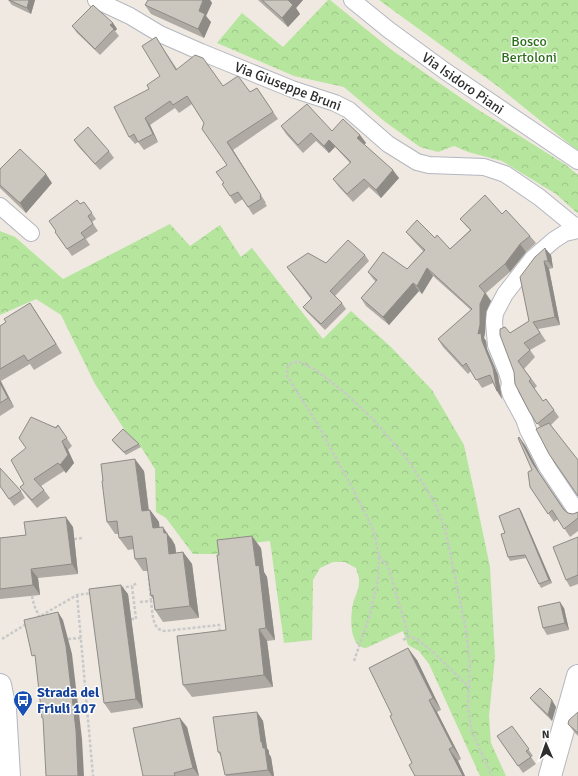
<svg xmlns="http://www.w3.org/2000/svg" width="578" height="776" font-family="Signika,sans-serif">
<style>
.forest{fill:url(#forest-crowns)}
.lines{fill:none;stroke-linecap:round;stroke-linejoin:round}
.street-casing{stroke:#b4b7c1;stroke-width:18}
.secondary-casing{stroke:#b4b7c1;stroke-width:24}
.path{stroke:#c9c9c9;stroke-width:2.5;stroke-dasharray:3 2;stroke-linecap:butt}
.street{stroke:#fff;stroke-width:16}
.secondary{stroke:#fff;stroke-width:22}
.wall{fill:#afaba4}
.shaded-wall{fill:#8e8b86}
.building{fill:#cbc7bf;stroke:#8e8b86}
.labels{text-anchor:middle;stroke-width:3;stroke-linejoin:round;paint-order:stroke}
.park-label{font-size:14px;fill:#2c6e1b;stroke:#fff}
.street-label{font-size:14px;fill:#2e2e2e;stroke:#fff}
.transit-label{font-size:14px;font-weight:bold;fill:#164399;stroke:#fff;text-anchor:start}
</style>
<defs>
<pattern id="forest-crowns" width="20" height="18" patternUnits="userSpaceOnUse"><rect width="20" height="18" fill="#b6e59e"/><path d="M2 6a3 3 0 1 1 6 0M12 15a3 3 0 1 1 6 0" fill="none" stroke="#9dc588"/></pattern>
</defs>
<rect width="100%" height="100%" fill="#efe9e1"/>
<!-- forest -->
<g class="forest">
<polygon points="328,0 330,0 393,51 477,109 566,165 578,175 578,212 577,213 556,194 502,161 468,152 454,146 438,152 420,147 384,121 344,87 294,76 217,43 242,13 283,47"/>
<polygon points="379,0 578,0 578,151 500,88"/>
<path d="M170,224L190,246L220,225L241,257L252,248L323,339L351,311L391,347L432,390L464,445L476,500L490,567L495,657L489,716L491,743L506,776H480L429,664L419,651L408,645L403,631L366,648C349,647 350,617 353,604C354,598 359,590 359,583C360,578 357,572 356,568L345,562H333L320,568L313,580L312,640L284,643L270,541L225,546L217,554H193L166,518L156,512L155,469L141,447L126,432L95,384L61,315L36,299L0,315V231L15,237L63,279Z"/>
</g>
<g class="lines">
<defs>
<g id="street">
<polyline points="96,0 130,16 160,34 201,52 292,89 335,103 349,110 388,144 417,162 429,165 484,167 505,174 539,197 572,224 578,227"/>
<polyline points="352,0 389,30 445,71 578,161"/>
<polyline points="0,206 31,233"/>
<polyline points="578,230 565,233 554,240 533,258 505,294 495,313 494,322 496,345 507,372 510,382 509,388 511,395 524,419 528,430 547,467 578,513"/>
</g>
<g id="secondary">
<polyline points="0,685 5,709 9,776"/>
<polyline points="550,776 578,676"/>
</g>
</defs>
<!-- street casing -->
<use href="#street" class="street-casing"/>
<!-- secondary casing -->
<use href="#secondary" class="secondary-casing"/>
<!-- path -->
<g class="path">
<polyline points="74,539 83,538"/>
<polyline points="379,556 388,566 409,637"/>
<polyline points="149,578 151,601"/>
<polyline points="121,588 132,586"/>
<polyline points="77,595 93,776"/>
<polyline points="32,596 34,605 39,616"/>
<path d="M140,602L151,601C153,612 151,630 165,631L219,625L220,633"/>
<polyline points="37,618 77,595 92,593"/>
<polyline points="131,619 136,619 132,586 137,583"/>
<polyline points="2,639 28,623"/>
<polyline points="68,639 81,638"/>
<polyline points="403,640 409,637 417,639 433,652 470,688"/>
<polyline points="354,661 369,618 378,580 379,556 374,531 356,495 317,423 287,376 288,365 298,361 316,370 345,393 373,419 410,463 434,501 445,528 465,625 470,662 468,708 472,732 492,776"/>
</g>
<!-- street -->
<use href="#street" class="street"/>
<!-- secondary -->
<use href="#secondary" class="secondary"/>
</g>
<!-- wall -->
<g class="wall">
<polygon points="8,0 35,0 31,14 12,5"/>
<polygon points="148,0 210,0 212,3 206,16 211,22 204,38 151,14 145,5"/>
<polygon points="258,0 303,0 296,8 300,14 288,27"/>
<polygon points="113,23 117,29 115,31 119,36 100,55 77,33 72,26"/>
<polygon points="161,45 177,69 223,86 250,92 257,88 278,119 233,150 266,203 265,203 267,206 253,215 243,199 235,204 230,196 224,183 227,165 204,123 192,104 179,113 175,108 150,125 158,142 144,150 138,142 135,144 129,137 149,89 160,76"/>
<polygon points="281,126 332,131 360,135 366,143 364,144 399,178 381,198 369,187 353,202 339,187 333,179 350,163 335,147 329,153 316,141 303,153 286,134"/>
<polygon points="74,140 109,151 114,158 100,170 78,146"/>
<polygon points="0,169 52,183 26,213 0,188"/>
<polygon points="84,202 96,219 92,222 98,231 86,239 90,245 72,256 55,232 80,204"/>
<polygon points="502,214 530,236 536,243 526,252 510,272 486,293 491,301 486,312 485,333 484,338 486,341 487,349 498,375 502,399 493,383 482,388 471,371 468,374 443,347 438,339 471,310 433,276 422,294 419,291 389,325 366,306 361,298 376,282 374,280 368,272 407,269 423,251 412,239 406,232 435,238 450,249 470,230 466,226 460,219"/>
<polygon points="365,255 369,261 335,296 342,303 346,309 325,330 307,312 303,307 311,299 287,267 326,263"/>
<polygon points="551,255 553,268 549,269 560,325 538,329 546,341 530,350 535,357 524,369 537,386 534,389 543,401 546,399 559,417 551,425 540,427 529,411 514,372 510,333 529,321 520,277"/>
<polygon points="30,303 36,312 62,353 34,370 30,364 1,381 14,407 0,416 0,326 6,322"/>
<polygon points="58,425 72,446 68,450 74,463 66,473 64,471 41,486 50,498 37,508 26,495 20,487 24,484 26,448"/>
<polygon points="112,440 139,444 141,447 126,455 114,443"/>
<polygon points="525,445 539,472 565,510 568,513 573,514 578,512 578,531 570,537 558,519 554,522 530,487 532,470"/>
<polygon points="144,471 149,510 150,510 159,522 159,527 172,539 175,545 176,553 183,552 192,564 199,618 163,622 155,610 153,599 151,596 148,571 143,571 135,559 134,549 128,550 119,538 119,534 115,534 107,522"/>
<polygon points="0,486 21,491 25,498 14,506"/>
<polygon points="519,508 521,511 552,583 541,588 526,558 510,561 508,557 505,533"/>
<polygon points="73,527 78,574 38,578 40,595 0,599 0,538 26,535"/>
<polygon points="578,537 578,584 570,587 566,580"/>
<polygon points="261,548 264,572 267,577 275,640 267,641 273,687 192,697 183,685 226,630"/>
<polygon points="128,594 143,708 111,713 104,703"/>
<polygon points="564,608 569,630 547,635 543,628"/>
<polygon points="417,660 441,710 437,712 461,759 458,761 465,776 415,776 412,763 392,715"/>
<polygon points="530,698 556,707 552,721 535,704"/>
<polygon points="257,712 263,721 267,748 269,751 269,754 271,757 274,776 226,776 222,758 218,752"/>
<polygon points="578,712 578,736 575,733 568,724"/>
<polygon points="512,726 533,756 531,757 536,764 523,773 497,736"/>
<polygon points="187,727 199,776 143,776"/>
</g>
<!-- shaded-wall -->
<g class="shaded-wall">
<polygon points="29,0 35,0 31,14 27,8"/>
<polygon points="203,0 210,0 212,3 206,16 211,22 204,38 198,29 199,11"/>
<polygon points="288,0 303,0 296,8 300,14 288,27 282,18"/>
<polygon points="113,23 117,29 115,31 110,25"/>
<polygon points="145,118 150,125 158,142 153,134"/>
<polygon points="360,135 366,143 363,146 357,138"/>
<polygon points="329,140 335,147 329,153 324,146"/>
<polygon points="227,142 233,150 266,203 261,195"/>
<polygon points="393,170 399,178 381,198 376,190"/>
<polygon points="46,174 52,183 26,213 20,203"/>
<polygon points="520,244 526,252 510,272 505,264"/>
<polygon points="545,248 551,255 553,268 548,261"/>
<polygon points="544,261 549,269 560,325 555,317"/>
<polygon points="427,268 433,276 422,294 417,286"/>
<polygon points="413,283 419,291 389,325 383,317"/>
<polygon points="485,293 491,301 486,312 485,333 484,338 486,341 487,349 498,375 502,399 497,391 478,334 480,304"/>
<polygon points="30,303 36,312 62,353 56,344"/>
<polygon points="0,380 14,407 8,398 0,383"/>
<polygon points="519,437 525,445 539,472 533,464"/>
<polygon points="62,441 68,450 74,463 66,473 60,465"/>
<polygon points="135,459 144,471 150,523 142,511"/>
<polygon points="519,508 521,511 552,583 549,580"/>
<polygon points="150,510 159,522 161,540 153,528"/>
<polygon points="66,517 73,527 78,574 72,564"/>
<polygon points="163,527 175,545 178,566 169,554 164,533"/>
<polygon points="252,536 261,548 264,572 267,577 275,640 266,628 256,566"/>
<polygon points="183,552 192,564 199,618 190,606"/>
<polygon points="31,569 38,578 40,595 33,585"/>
<polygon points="121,585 128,594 143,708 136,699"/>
<polygon points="560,602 564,608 569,630 565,623"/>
<polygon points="58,612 63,620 72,654 82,739 84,776 78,776"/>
<polygon points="259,629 267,641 273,687 264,675"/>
<polygon points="408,648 417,660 441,710 433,698"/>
<polygon points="429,700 437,712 461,759 453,747"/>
<polygon points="552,700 556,707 552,721 548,715"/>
<polygon points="257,712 263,721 267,748 269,751 269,754 271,757 274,776 272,776 268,770 263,748 261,742"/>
<polygon points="180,718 187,727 199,776 193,768"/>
<polygon points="449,749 458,761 465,776 463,776"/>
</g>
<!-- building -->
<g class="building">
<polygon points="9,0 29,0 27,8"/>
<polygon points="148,0 203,0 199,11 205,14 198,29 145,5"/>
<polygon points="262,0 288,0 293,5 282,18"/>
<polygon points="93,5 113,23 110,25 114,29 95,49 72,26"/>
<polygon points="156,37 176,70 195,55 203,58 223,86 238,76 250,92 257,88 273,112 227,142 261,195 260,196 261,199 248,207 238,192 230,196 222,184 224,183 216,172 227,165 202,129 204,123 187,96 173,105 170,101 145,118 153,134 138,142 134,134 129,137 114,107 149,89 147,85 160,76 142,46"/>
<polygon points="307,104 332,131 343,119 360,135 357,138 393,170 376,190 364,179 347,194 333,179 351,162 329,140 324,146 311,133 298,145 281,126"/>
<polygon points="88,127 109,151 95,164 74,140"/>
<polygon points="20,149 46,174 20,203 0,185 0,169"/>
<polygon points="485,195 502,214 506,210 530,236 520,244 505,264 479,286 485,293 480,304 480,325 478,334 481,333 482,341 493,368 497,391 490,375 476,380 466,363 463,366 438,339 472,309 427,268 417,286 413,283 383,317 361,298 377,280 368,272 383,252 407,269 425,250 406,232 417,220 435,238 437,235 450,249 471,230 460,219"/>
<polygon points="77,200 80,204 84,202 92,213 88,216 93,224 81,233 85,238 67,249 55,232 56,231 49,221"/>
<polygon points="348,240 365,255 330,291 342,303 321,324 303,307 312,298 287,267 308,253 326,263"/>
<polygon points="545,248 548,261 544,261 555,317 533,322 540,333 524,343 530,350 518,361 531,379 529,381 543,401 546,399 554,410 537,424 529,411 515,384 514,372 500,335 500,329 505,327 510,333 529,321 520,277 535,257"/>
<polygon points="30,303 56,344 28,361 24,355 0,369 0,326 6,322 4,319"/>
<polygon points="0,383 8,398 0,403"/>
<polygon points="31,417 56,428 58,425 67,438 62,441 68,455 60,465 58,463 34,479 44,490 32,500 20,487 24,484 11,460 26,448 19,438"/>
<polygon points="549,423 578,460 578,496 549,454 536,429"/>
<polygon points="123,429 139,444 124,452 112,440"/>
<polygon points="519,437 533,464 564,510 568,513 573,514 578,512 578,518 564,529 552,510 548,514 530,487 528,472 532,470 518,438"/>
<polygon points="135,459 142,511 150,510 153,528 163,527 164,533 167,533 169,554 183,552 190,606 155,610 153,595 151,596 146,558 135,559 132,536 119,538 117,521 107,522 102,481 103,481 101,464"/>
<polygon points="0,468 21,491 9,499 0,486"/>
<polygon points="519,508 549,580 539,584 525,555 508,557 501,534 505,533 499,516"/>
<polygon points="66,517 72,564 31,569 33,585 0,589 0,538 26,535 24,522"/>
<polygon points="252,536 256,566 259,565 266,628 259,629 264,675 183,685 177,636 226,630 217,555 219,555 217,540"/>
<polygon points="578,537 578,575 566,580 553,547"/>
<polygon points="121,585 136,699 104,703 89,589"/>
<polygon points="560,602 565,623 543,628 538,607"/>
<polygon points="58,612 66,646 76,730 78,776 46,776 43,718 42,718 35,655 32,656 24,620"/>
<polygon points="408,648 433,698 429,700 453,747 449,749 463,776 415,776 409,765 412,763 390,716 392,715 369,668"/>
<polygon points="540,688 552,700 548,715 530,698"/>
<polygon points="257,712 261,742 262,742 263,748 265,748 268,770 225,775 220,752 218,752 213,717"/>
<polygon points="578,712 578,733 568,724 569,720"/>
<polygon points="180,718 193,768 174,773 175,776 143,776 133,728"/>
<polygon points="512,726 529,749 526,751 531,757 518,766 497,736"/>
</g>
<!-- icons -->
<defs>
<symbol id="bus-pin" viewBox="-11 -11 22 30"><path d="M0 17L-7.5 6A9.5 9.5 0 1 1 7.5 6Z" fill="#1a4fb4" stroke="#fff"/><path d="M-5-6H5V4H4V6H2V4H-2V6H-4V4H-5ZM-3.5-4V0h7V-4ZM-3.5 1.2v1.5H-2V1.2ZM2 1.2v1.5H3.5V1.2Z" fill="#fff"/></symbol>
</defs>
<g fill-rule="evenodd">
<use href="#bus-pin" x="12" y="689" width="22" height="30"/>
</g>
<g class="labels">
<!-- park labels -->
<g class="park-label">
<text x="529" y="46">Bosco<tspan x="529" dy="16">Bertoloni</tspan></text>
</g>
<!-- street labels -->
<g class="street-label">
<text transform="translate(463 83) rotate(35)" y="5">Via Isidoro Piani</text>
<text transform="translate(288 86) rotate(21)" y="5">Via Giuseppe Bruni</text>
</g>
<!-- transit labels -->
<g class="transit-label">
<text x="37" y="697">Strada del<tspan x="37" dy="16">Friuli 107</tspan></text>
</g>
</g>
<!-- north arrow -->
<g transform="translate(546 744) rotate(358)" stroke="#ffffff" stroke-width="3" paint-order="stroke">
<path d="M0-3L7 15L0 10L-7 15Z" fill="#2e2e2e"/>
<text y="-6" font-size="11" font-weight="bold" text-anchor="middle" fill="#2e2e2e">N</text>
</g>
</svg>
